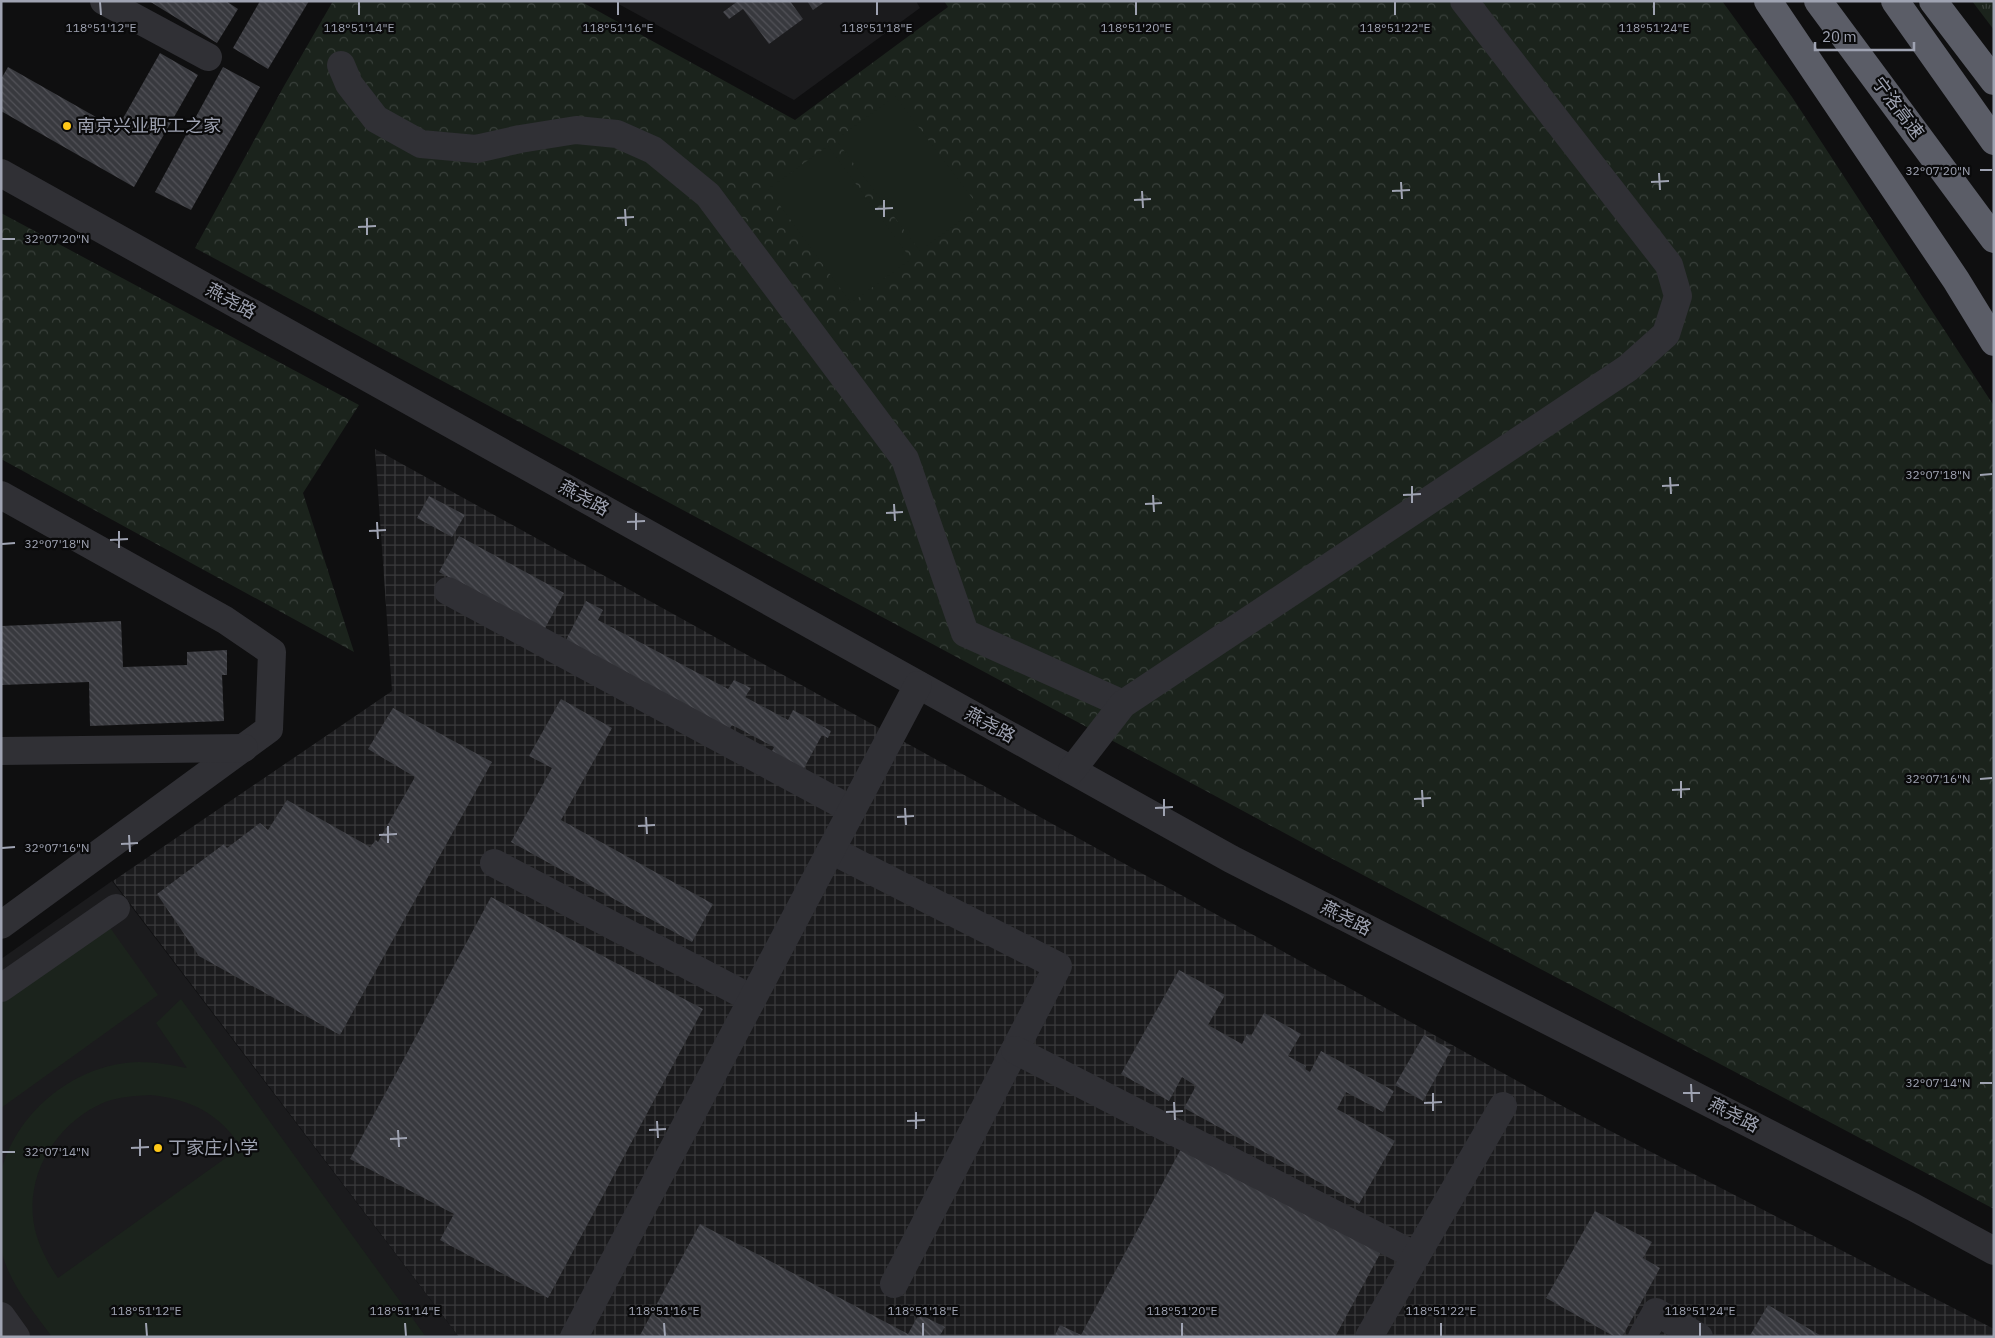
<svg xmlns="http://www.w3.org/2000/svg" width="1995" height="1338" font-family="'IBM Plex Sans','Noto Sans SC',sans-serif">
<style>
.built{fill:#1b1b1d}
.industrial{fill:url(#industrial-grid)}
.grass{fill:url(#grass-tufts)}
.forest{fill:url(#forest-crowns)}
.pitch{fill:#1b231c;fill-rule:evenodd}
.building{fill:url(#building-back-hatch)}
.lines{fill:none;stroke-linecap:round;stroke-linejoin:round}
.minor{stroke:#303035;stroke-width:28}
.highway{stroke:#5b5d67;stroke-width:28}
.ticks{fill:none;stroke:#9fa3b2;stroke-width:2}
.poi-dot{fill:#ffc818;stroke:#0a0a0b;stroke-width:2}
.labels{text-anchor:middle;stroke-width:4.5;stroke-linejoin:round;paint-order:stroke}
.street-label{font-size:18px;fill:#9fa3b2;stroke:#0a0a0b}
.poi-label{font-size:18px;fill:#9fa3b2;stroke:#0a0a0b;text-anchor:start}
.ticks-label{font-size:12px;text-anchor:middle;fill:#9fa3b2;stroke:#0a0a0b;stroke-width:4.5;stroke-linejoin:round;paint-order:stroke}
</style>
<defs>
<pattern id="industrial-grid" width="8" height="8" patternUnits="userSpaceOnUse" patternTransform="scale(1.25)"><rect width="8" height="8" fill="#1b1b1d"/><path d="M0 4h8M4 0v8" fill="none" stroke="#39393b"/></pattern>
<pattern id="grass-tufts" width="24" height="20" patternUnits="userSpaceOnUse" patternTransform="scale(1.25)"><rect width="24" height="20" fill="#1b231c"/><path d="M3 7l-1-3M5 7V3M7 7l1-3M15 17l-1-3M17 17v-4M19 17l1-3" fill="none" stroke="#39403b"/></pattern>
<pattern id="forest-crowns" width="20" height="18" patternUnits="userSpaceOnUse" patternTransform="scale(1.25)"><rect width="20" height="18" fill="#1b231c"/><path d="M2 6a3 3 0 1 1 6 0M12 15a3 3 0 1 1 6 0" fill="none" stroke="#39403b"/></pattern>
<pattern id="building-back-hatch" width="6" height="6" patternUnits="userSpaceOnUse" patternTransform="scale(1.25)"><rect width="6" height="6" fill="#38393e"/><path d="M-1 5l2 2M0 0l6 6M5-1l2 2" fill="none" stroke="#525258"/></pattern>
</defs>
<rect width="100%" height="100%" fill="#0f0f10"/>
<!-- built -->
<g class="built">
<polygon points="613,1 916,1 920,8 794,100"/>
<polygon points="112,881 459,1337 1,1337 1,959"/>
</g>
<!-- industrial -->
<polygon class="industrial" points="375,449 1566,1108 1994,1329 1994,1337 459,1337 113,881 392,691"/>
<!-- grass -->
<polygon class="grass" points="1972,1 1994,1 1994,30"/>
<!-- forest -->
<g class="forest">
<polygon points="333,1 580,1 795,120 948,7 944,1 1722,1 1792,97 1994,406 1994,1209 1329,857 195,248 284,86"/>
<polygon points="1,213 359,405 303,493 354,652 1,459"/>
</g>
<!-- pitch -->
<g class="pitch">
<polygon points="895,96 979,207 920,251 836,140"/>
<polygon points="828,146 911,259 851,303 768,189"/>
<polygon points="106,922 158,995 1,1108 1,998"/>
<path d="M181,999L426,1337H52C33,1311 10,1284 2,1253C0,1239 1,1221 1,1207C1,1196 0,1181 2,1169C18,1110 77,1063 139,1062C156,1062 171,1065 187,1068L156,1023ZM150,1095C190,1099 219,1113 241,1147L58,1278C49,1265 42,1252 37,1237C20,1182 53,1124 105,1102C119,1097 134,1096 150,1095Z"/>
</g>
<!-- building -->
<g class="building">
<polygon points="149,1 226,1 238,9 217,43"/>
<polygon points="260,1 309,1 268,69 233,48"/>
<polygon points="738,1 790,1 803,19 769,44 743,9 729,19 723,12"/>
<polygon points="807,1 826,1 813,10"/>
<polygon points="160,53 198,75 134,187 1,111 1,79 8,67 117,129"/>
<polygon points="223,67 260,87 191,210 155,192"/>
<polygon points="429,496 465,515 452,537 417,518"/>
<polygon points="459,536 564,593 544,630 439,572"/>
<polygon points="586,601 603,610 598,620 728,689 734,680 751,688 745,697 788,720 793,710 831,731 828,738 822,735 803,770 771,753 774,747 732,725 729,730 565,642"/>
<polygon points="121,621 123,667 187,665 187,652 227,650 227,675 222,675 224,721 90,726 89,682 1,685 1,626"/>
<polygon points="561,699 612,728 561,820 713,904 692,942 511,842 552,768 529,756"/>
<polygon points="393,708 492,762 340,1035 199,956 157,894 224,844 227,848 260,823 268,830 287,800 370,847 376,840 378,842 415,777 368,749"/>
<polygon points="491,897 703,1009 548,1298 440,1240 454,1214 350,1159"/>
<polygon points="1179,970 1225,995 1208,1025 1242,1044 1247,1034 1251,1036 1264,1013 1301,1034 1288,1056 1306,1066 1305,1069 1310,1072 1321,1051 1394,1091 1383,1112 1346,1092 1337,1109 1395,1141 1359,1204 1184,1108 1196,1086 1182,1077 1169,1101 1121,1074"/>
<polygon points="1424,1035 1451,1050 1423,1101 1395,1085"/>
<polygon points="1182,1147 1381,1252 1335,1337 1054,1337 1060,1325 1081,1335"/>
<polygon points="1595,1211 1652,1242 1643,1258 1660,1268 1622,1337 1615,1337 1546,1298"/>
<polygon points="700,1224 908,1334 919,1314 945,1327 939,1337 639,1337"/>
<polygon points="1768,1305 1823,1337 1749,1337"/>
</g>
<g class="lines">
<!-- minor -->
<g class="minor">
<polyline points="104,1 208,57"/>
<polyline points="341,65 349,84 376,119 421,144 476,149 520,139 576,130 617,134 653,150 708,195 905,459 965,633 1123,704"/>
<polyline points="1,173 1231,859 1913,1207 1994,1251"/>
<polyline points="1,495 225,620 272,652 269,729 1,925"/>
<polyline points="448,591 852,810"/>
<polyline points="1,751 244,748"/>
<polyline points="1072,770 1123,704 1628,368 1666,334 1678,296 1669,265 1464,1"/>
<polyline points="831,850 1058,966 894,1284"/>
<polyline points="494,863 752,999"/>
<polyline points="1,988 116,908"/>
<polyline points="1015,1050 1416,1256"/>
<polyline points="1,1316 16,1337"/>
<polyline points="574,1337 918,685"/>
<polyline points="1369,1337 1503,1106"/>
<polyline points="1642,1337 1656,1312 1699,1337"/>
</g>
<!-- highway -->
<g class="highway">
<polyline points="1768,1 1956,280 1994,342"/>
<polyline points="1818,1 1994,239"/>
<polyline points="1895,1 1994,141"/>
<polyline points="1933,1 1994,81"/>
</g>
</g>
<!-- ticks -->
<path class="ticks" d="M100,2L101,15M359,2V15M618,2V15M877,2V15M1136,2V15M1395,2V15M1654,2V15M1980,170H1992M1659,173L1660,190M1401,182L1402,199M1651,182L1669,181M1142,191L1143,208M1392,191L1410,190M884,200V217M1134,200L1151,199M625,209L626,226M875,209L893,208M367,218V235M617,218L634,217M358,227L376,226M2,239H15M1980,475L1992,474M1670,477L1671,494M1412,486V503M1662,486L1679,485M1153,495L1154,512M1403,495L1421,494M894,504L895,521M1145,504L1162,503M636,513V530M886,513L903,512M377,522L378,539M627,522L645,521M119,531V548M369,531L386,530M110,540L128,539M2,544L15,543M1980,779L1992,778M1681,781V798M1422,790L1423,807M1672,790L1690,789M1164,799V816M1414,799L1431,798M905,808L906,825M1155,808L1173,807M646,817L647,834M897,817L914,816M388,826V843M638,826L655,825M129,835L130,852M379,835L397,834M121,844L138,843M2,848L15,847M1980,1083H1992M1691,1084L1692,1102M1433,1093V1111M1683,1093H1700M1174,1102L1175,1120M1424,1103L1442,1102M916,1112V1129M1166,1112L1183,1111M657,1121L658,1138M907,1121L925,1120M398,1130L399,1147M649,1130L666,1129M140,1139V1156M390,1139L407,1138M131,1148L149,1147M2,1152H15M146,1323L147,1336M405,1323L406,1336M664,1323L665,1336M923,1323V1336M1182,1323V1336M1441,1323V1336M1700,1323V1336"/>
<!-- markers -->
<g class="poi-dot">
<circle cx="67" cy="126" r="5"/>
<circle cx="158" cy="1148" r="5"/>
</g>
<g class="labels">
<!-- street labels -->
<g class="street-label">
<text transform="translate(1898 108) rotate(53)" y="6">宁洛高速</text>
<text transform="translate(231 301) rotate(29)" y="6">燕尧路</text>
<text transform="translate(584 498) rotate(29)" y="6">燕尧路</text>
<text transform="translate(990 725) rotate(29)" y="6">燕尧路</text>
<text transform="translate(1346 918) rotate(27)" y="6">燕尧路</text>
<text transform="translate(1734 1115) rotate(27)" y="6">燕尧路</text>
</g>
<!-- poi labels -->
<g class="poi-label">
<text x="77" y="132">南京兴业职工之家</text>
<text x="168" y="1154">丁家庄小学</text>
</g>
</g>
<g class="ticks-label">
<text x="101" y="32">118°51'12"E</text>
<text x="359" y="32">118°51'14"E</text>
<text x="618" y="32">118°51'16"E</text>
<text x="877" y="32">118°51'18"E</text>
<text x="1136" y="32">118°51'20"E</text>
<text x="1395" y="32">118°51'22"E</text>
<text x="1654" y="32">118°51'24"E</text>
<text x="1938" y="175">32°07'20"N</text>
<text x="57" y="243">32°07'20"N</text>
<text x="1938" y="479">32°07'18"N</text>
<text x="57" y="548">32°07'18"N</text>
<text x="1938" y="783">32°07'16"N</text>
<text x="57" y="852">32°07'16"N</text>
<text x="1938" y="1087">32°07'14"N</text>
<text x="57" y="1156">32°07'14"N</text>
<text x="146" y="1315">118°51'12"E</text>
<text x="405" y="1315">118°51'14"E</text>
<text x="664" y="1315">118°51'16"E</text>
<text x="923" y="1315">118°51'18"E</text>
<text x="1182" y="1315">118°51'20"E</text>
<text x="1441" y="1315">118°51'22"E</text>
<text x="1700" y="1315">118°51'24"E</text>
</g>
<!-- border -->
<rect width="1995" height="1338" fill="none" stroke="#9fa3b2" stroke-width="5"/>
<!-- scale -->
<path d="M1815 42v8h99v-8" fill="none" stroke="#9fa3b2" stroke-width="2.5"/>
<text x="1822" y="42" font-size="15" fill="#9fa3b2" stroke="#0a0a0b" stroke-width="4" paint-order="stroke">20 m</text>
</svg>
